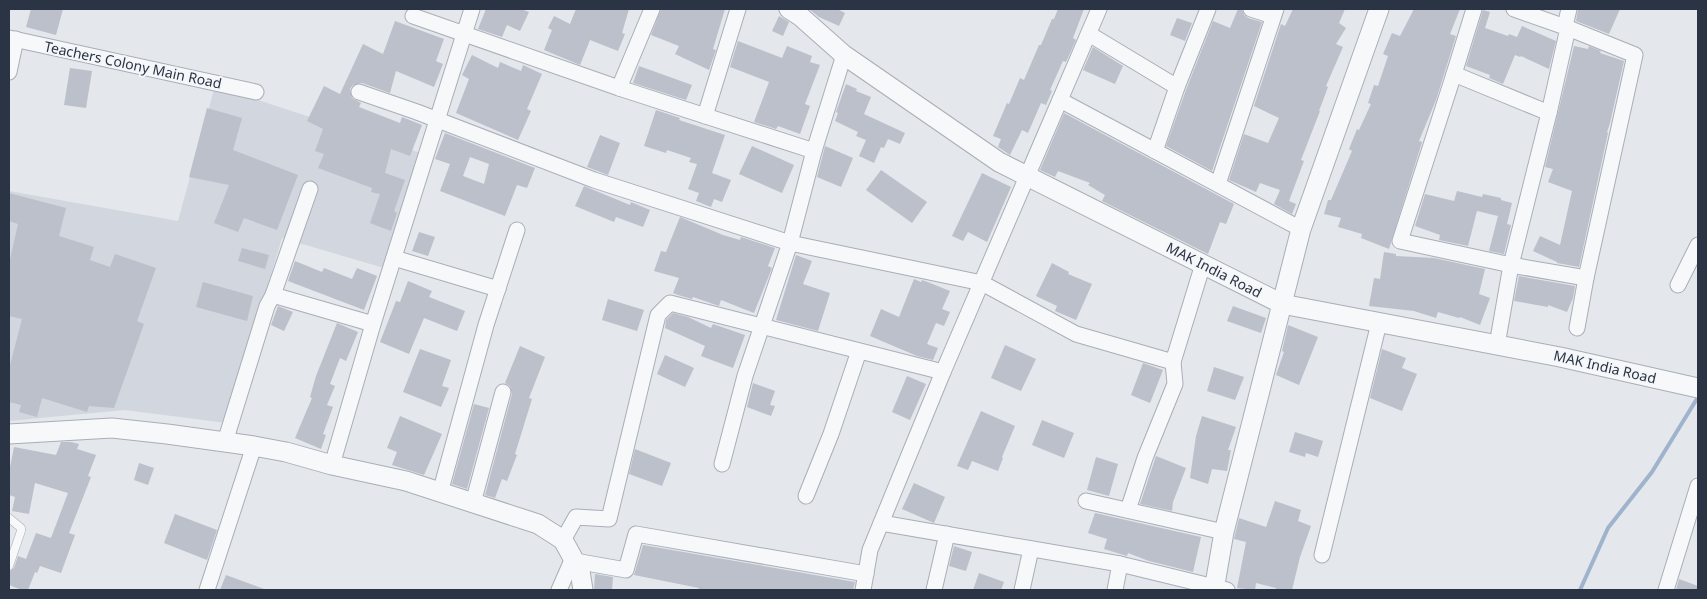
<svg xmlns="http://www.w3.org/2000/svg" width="1707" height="599" font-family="'Noto Sans',sans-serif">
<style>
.built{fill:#d2d6de}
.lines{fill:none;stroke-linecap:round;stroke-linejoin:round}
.stream{stroke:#9fb4cc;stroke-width:4}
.building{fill:#bbc0ca;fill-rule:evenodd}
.service-casing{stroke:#a9aeb7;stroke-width:9}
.minor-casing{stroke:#a9aeb7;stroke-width:17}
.tertiary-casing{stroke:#a9aeb7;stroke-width:21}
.service{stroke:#f7f8fa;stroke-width:8}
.minor{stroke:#f7f8fa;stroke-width:15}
.tertiary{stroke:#f7f8fa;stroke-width:19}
.labels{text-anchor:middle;stroke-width:4;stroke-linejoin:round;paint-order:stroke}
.street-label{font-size:14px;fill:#2b3445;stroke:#f4f6f9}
</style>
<rect width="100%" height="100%" fill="#e4e7ec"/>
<!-- built -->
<polygon class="built" points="215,86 424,154 384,268 282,238 226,423 125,410 9,421 9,191 178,221"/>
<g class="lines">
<!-- stream -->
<polyline class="stream" points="1580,590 1608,528 1652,472 1698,397"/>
</g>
<!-- building -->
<g class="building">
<polygon points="31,9 63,9 56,35 26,27"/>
<polygon points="486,9 521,9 529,12 520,31 507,25 502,37 478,29"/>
<polygon points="576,9 629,9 622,33 625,34 618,51 590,40 580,65 544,50 552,30 548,28 554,16 570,24"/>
<polygon points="661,9 725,9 713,49 716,50 709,70 675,54 679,46 651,35"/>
<polygon points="809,9 837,9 845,13 839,26 819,17"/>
<polygon points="1058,9 1084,9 1073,38 1076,40 1066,62 1063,61 1050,90 1052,91 1046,105 1041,103 1028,133 1022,130 1010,155 998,147 1001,139 993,136 1007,103 1009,104 1020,78 1024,80 1039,45 1041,45 1052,19 1054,19"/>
<polygon points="1238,9 1242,9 1244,15 1248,18 1262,22 1212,171 1166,146 1186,90 1213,21 1230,28"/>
<polygon points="1293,9 1345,9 1339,23 1346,28 1336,44 1343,47 1326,86 1328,87 1319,111 1320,111 1301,160 1304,161 1289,201 1296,204 1292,214 1274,204 1280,190 1260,183 1256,192 1229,180 1244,134 1268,143 1279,118 1254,106 1281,24 1285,26"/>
<polygon points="1414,9 1460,9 1450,34 1456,36 1436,100 1419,141 1422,142 1389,249 1361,238 1362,234 1338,227 1341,218 1324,214 1328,200 1331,200 1352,151 1349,149 1357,129 1359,130 1371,104 1368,103 1374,85 1378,86 1388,56 1383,54 1392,33 1400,36"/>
<polygon points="1578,9 1620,9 1609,34 1576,21"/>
<polygon points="1483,10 1490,12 1485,28 1508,36 1509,34 1517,37 1522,26 1556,41 1549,69 1521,56 1520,57 1515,55 1503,84 1489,78 1490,75 1466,66"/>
<polygon points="779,16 789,22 783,36 772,31"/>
<polygon points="1177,18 1192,23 1185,41 1170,35"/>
<polygon points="395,21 444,39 436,61 443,64 434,87 396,71 390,93 362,83 353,85 350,89 352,98 361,103 359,107 400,123 402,117 422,125 410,156 391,149 385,173 405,180 394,211 397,213 391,231 370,223 380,194 371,192 372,188 318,168 324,154 315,151 323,129 307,121 324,86 340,94 363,44 383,54"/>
<polygon points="738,41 782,58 787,46 812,56 810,62 820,65 805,104 810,106 800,134 778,126 776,129 754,122 769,82 730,67"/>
<polygon points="1574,46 1588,49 1589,46 1601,51 1600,53 1624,61 1610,123 1607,132 1608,133 1579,267 1557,263 1557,262 1533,251 1540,236 1560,245 1572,191 1548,182 1553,169 1545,167"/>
<polygon points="1093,47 1123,66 1115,84 1083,70"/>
<polygon points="472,55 498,68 500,62 521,71 523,65 542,74 527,109 531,111 518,140 456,113 469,79 462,75"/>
<polygon points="639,66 692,85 686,100 633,83"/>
<polygon points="70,68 92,71 86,108 64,105"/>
<polygon points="846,84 857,89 856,91 871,97 864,114 905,133 900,144 888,139 884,148 881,147 874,163 859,156 866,140 856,136 858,132 835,121 838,113 836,112"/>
<polygon points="207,108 242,118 233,150 298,175 277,230 244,218 238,232 214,223 229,185 189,177"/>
<polygon points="656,110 680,118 679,120 725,135 712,173 731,180 722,202 714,199 711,207 696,201 699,193 688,189 697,164 689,162 691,158 667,150 666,153 644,146"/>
<polygon points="1064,113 1234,204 1226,224 1220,222 1208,254 1102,201 1105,195 1088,185 1090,183 1058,171 1055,177 1040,170"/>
<path d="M445,133L535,168L527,188L517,185L505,216L440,191L450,164L435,159ZM470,157L489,164L484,184L463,176Z"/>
<polygon points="600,135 620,143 608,175 587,167"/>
<polygon points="752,146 794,165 782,193 739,174"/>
<polygon points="825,146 853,158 841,187 817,177"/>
<polygon points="881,170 927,202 912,223 866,190"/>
<polygon points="982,173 1011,187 987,242 968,232 963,241 952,236"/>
<polygon points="584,186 630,205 631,202 650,210 643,227 616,217 614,222 575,206"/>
<polygon points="1457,191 1482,197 1483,194 1501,198 1501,200 1512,203 1507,224 1511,225 1504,254 1489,251 1498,216 1477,211 1468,246 1439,240 1440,235 1415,226 1425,194 1454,201"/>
<polygon points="9,193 66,208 59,236 94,247 90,260 110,267 115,254 156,268 137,321 144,324 114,408 89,406 87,412 42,398 37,417 19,412 21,405 9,402 9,369 22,319 9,316 9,264 18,224 9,221"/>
<polygon points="680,217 723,235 740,240 741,237 775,248 768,266 772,268 754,313 721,300 719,306 693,297 692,299 678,295 673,293 679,278 654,271 661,251 666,252"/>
<polygon points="419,232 435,237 428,256 412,251"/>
<polygon points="242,248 269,255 265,269 238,261"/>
<polygon points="1384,252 1396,254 1396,256 1434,258 1485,269 1479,294 1490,298 1480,325 1460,317 1459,318 1438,312 1436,318 1414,311 1369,306 1374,278 1380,279"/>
<polygon points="796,255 812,261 803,284 830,293 818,331 776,320"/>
<polygon points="295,261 322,272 324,268 352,279 357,268 377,276 364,310 288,281"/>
<polygon points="1052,263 1069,272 1068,274 1092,284 1076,320 1055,311 1057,306 1036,296"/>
<polygon points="1519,276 1575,286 1573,298 1567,312 1548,305 1548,307 1514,301"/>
<polygon points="914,279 921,282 922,280 925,281 950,291 942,309 950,312 944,326 936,323 927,344 938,348 933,360 917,356 870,336 881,309 899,317"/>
<polygon points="408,281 432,291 429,297 465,311 457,331 424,318 409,354 380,342 396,301 400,302"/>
<polygon points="203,282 253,296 247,321 196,307"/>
<polygon points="608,299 644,310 637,331 602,320"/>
<polygon points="278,306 293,312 284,331 271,325"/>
<polygon points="1233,306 1266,318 1261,333 1227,321"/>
<polygon points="673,313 688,317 711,328 713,324 745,335 733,368 701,356 705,346 665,328 666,320"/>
<polygon points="337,323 358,332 346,361 340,358 330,384 335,386 327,405 333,407 323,434 326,435 321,449 295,438 312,398 310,397 316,376"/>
<polygon points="1288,325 1318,337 1299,385 1276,375 1284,352 1282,351"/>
<polygon points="1005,345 1036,359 1021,391 991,378"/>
<polygon points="520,346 545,357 529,398 532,399 515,454 517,455 507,481 502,479 495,498 485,495 512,394 510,386 505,383"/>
<polygon points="420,349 451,360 442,386 449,388 441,407 403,392"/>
<polygon points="1382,349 1406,358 1402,368 1417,374 1402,411 1370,398"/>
<polygon points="665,355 694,368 685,387 657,374"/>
<polygon points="1143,363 1163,370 1150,403 1131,395"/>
<polygon points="1214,367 1244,377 1235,400 1207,391"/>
<polygon points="907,376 926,384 910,420 892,412"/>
<polygon points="753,383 775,391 770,405 775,406 771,416 747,407"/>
<polygon points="474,404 489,408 467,489 452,484"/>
<polygon points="981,411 1015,426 1002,457 1003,458 998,471 972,461 968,470 957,466"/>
<polygon points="400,416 442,434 424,475 392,465 397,452 387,448"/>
<polygon points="1202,416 1236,427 1228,450 1231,450 1227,471 1212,469 1208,484 1190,478 1196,436"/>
<polygon points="1042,420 1074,433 1064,458 1032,445"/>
<polygon points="1295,432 1323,441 1318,457 1306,453 1305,457 1289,452"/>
<polygon points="61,442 71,442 79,444 77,449 96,455 88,476 91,477 69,533 75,535 61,573 40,566 37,573 35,572 28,590 22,590 9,585 10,571 14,568 18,556 26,559 36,533 51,538 68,493 35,483 29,514 12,511 15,497 9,495 9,472 14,447 56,455"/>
<polygon points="635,449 671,463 662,486 629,474"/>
<polygon points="1156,456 1186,468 1173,502 1172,511 1140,504"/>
<polygon points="1096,457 1118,464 1109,496 1087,490"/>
<polygon points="139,463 154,468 148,485 134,480"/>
<polygon points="914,483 945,497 934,523 902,509"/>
<polygon points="1275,501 1301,510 1298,521 1311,526 1300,557 1292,590 1276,590 1276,588 1256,583 1255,590 1237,588 1246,542 1234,539 1239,518 1266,527"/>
<polygon points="1095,513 1201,537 1193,572 1149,561 1128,553 1127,556 1104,549 1107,539 1088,533"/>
<polygon points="175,514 217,530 207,560 164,543"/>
<polygon points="643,545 855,582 853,590 698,590 699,588 634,575"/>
<polygon points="954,546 972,552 966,571 949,566"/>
<polygon points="979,573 1004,582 1001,590 973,590"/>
<polygon points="595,574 613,577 612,590 594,590"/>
<polygon points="226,575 264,589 264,590 220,590"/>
<polygon points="1679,579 1698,586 1698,590 1676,590"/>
</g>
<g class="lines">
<defs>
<polyline id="service" points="9,518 21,528 21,531 9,566"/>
<g id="minor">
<polyline points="1251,9 1273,16"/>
<polyline points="413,16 619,88 814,151"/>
<polyline points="1565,26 1569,9"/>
<polyline points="1568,28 1635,55 1586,278"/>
<polyline points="1089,34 1177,87"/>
<polyline points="9,38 256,92"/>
<polyline points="9,72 16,39"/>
<polyline points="1454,74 1474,9"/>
<polyline points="619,88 652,9"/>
<polyline points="359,92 417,112 594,180 790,243 982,283 1076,334 1173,362"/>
<polyline points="1060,100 1301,229"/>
<polyline points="1549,113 1454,74 1400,241 1511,265 1586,278 1577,328"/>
<polyline points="705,116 738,9"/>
<polyline points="1155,151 1177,87 1208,9"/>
<polyline points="1218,184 1276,9"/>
<polyline points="394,258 498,289"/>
<polyline points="1678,285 1698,245"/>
<polyline points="273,295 373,324"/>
<polyline points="1497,345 1511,265 1549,113 1568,28 1514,9"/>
<polyline points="225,442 267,306 273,295 310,189"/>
<polyline points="722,464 745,376 790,243 814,151 844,55"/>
<polyline points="332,465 373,324 472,9"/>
<polyline points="440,493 486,325 517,230"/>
<polyline points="806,496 831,434 859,351"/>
<polyline points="1086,501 1224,532"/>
<polyline points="473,503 503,392"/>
<polyline points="1128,510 1145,458 1175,384 1173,362 1203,264"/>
<polyline points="881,523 1120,564 1227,590"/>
<polyline points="563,540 576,517 609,519 658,315 670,303 943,372 1099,9"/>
<polyline points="1322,555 1379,323"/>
<polyline points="575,561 626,570 636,534 866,574"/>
<polyline points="207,590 254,446"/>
<polyline points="559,590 573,558"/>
<polyline points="863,590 870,550 943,372"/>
<polyline points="934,590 947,534"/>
<polyline points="1022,590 1031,549"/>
<polyline points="1115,590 1120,564"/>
<polyline points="1666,590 1698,486"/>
</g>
<g id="tertiary">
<polyline points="789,9 800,16 844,55 999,162 1282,304 1560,357 1698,388"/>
<polyline points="9,434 112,428 167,434 254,446 286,452 332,465 406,481 538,524 563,540 580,571 583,590"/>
<polyline points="1214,590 1224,532 1301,229 1379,9"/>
</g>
</defs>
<!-- service casing -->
<use href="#service" class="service-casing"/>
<!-- minor casing -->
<use href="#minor" class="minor-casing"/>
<!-- tertiary casing -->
<use href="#tertiary" class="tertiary-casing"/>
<!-- service -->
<use href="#service" class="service"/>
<!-- minor -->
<use href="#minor" class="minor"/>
<!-- tertiary -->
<use href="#tertiary" class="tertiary"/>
</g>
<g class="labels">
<!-- street labels -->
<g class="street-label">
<text transform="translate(133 65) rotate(12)" y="5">Teachers Colony Main Road</text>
<text transform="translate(1214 270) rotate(27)" y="5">MAK India Road</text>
<text transform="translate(1605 367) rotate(13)" y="5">MAK India Road</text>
</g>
</g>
<!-- border -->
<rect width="1707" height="599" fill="none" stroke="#2b3445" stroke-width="20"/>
</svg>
